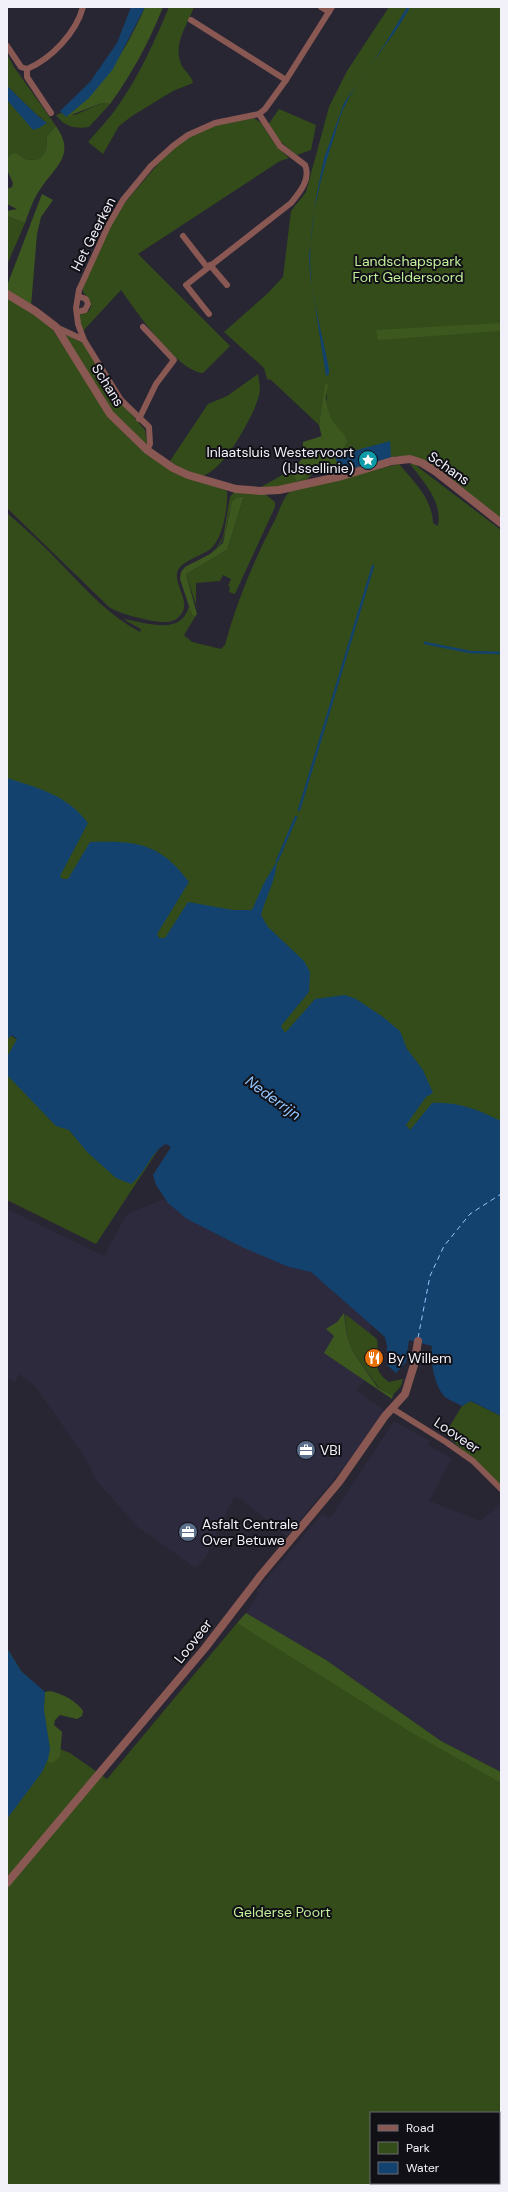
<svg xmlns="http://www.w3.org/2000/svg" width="508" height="2192" font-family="'DM Sans',sans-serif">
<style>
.built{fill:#2d2a3e}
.green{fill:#344c1a;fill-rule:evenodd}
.forest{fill:#3c581e}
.water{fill:#13426e}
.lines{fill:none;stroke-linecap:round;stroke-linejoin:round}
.stream{stroke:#13426e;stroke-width:2.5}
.ferry{stroke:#92c6fe;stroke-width:1;stroke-dasharray:5 4;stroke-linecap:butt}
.minor{stroke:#8a5853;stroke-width:6}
.tertiary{stroke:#8a5853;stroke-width:8}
.labels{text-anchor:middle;stroke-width:4;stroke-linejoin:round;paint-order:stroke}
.street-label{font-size:14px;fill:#f2f1fa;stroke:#111016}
.park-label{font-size:14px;fill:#c2ef99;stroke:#111016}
.poi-label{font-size:14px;fill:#f2f1fa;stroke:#111016;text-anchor:start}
.water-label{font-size:15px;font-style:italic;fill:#92c6fe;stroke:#111016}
</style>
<rect width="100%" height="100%" fill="#282633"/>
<!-- built -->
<g class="built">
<polygon points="164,1199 187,1219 210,1231 289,1267 311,1272 371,1324 369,1376 356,1390 384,1410 347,1463 287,1536 242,1500 234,1497 211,1543 208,1554 198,1566 194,1567 138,1527 98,1483 86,1459 35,1386 19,1374 15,1382 7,1378 7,1209 104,1256 127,1214"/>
<polygon points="394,1421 430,1441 428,1445 452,1458 429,1501 480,1521 501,1504 501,1772 441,1741 326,1660 246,1613 257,1596 258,1589 322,1514 330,1518"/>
</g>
<!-- green -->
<g class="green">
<path d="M169,7H194C187,26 173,43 181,64C184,71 192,76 193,83L173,91L132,116L119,126L103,154L88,142C98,130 109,119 118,106C139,76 155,41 169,7Z"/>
<path d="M389,7H501V519L414,457L397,456L332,474L331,471H323L315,469C314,470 313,472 312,474C302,489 276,487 261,487L291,470L297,482L308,474L315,466L325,469L320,426L327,398L325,386L319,425L271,380L267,379L264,368L224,332L268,293L283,277L291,211L306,192L329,107L347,71Z"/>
<path d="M7,54L14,67L56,126L47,136L46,151L39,159C36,159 32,160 29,160C18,158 18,146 7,158V100L20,112L44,119L38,116L7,86Z"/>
<path d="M102,103L110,104L89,127C75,129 65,127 56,115L61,113L75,115Z"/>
<polygon points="279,109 316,125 311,150 297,155 281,142 268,125"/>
<path d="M254,118L261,123L277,147L289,158L280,161L138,254L230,346L203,373C177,371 136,311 121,290L83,331L78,316L89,311C94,302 88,298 83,292V287L117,212L169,151L192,136L213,126Z"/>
<polygon points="7,216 25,223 7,265"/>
<path d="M7,296L51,327L111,420L141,449L227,491C228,506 223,541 209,550C200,556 188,559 180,567C169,580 191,599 182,613C179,618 173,622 167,622C155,623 119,614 109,607L7,508Z"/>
<polygon points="67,335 84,344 113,393 145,430 147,443 145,444 116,417 65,336"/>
<path d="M258,374C259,381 261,388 259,395C255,414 221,476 200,476C189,476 179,467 170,461L208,404L227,396Z"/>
<path d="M399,464C414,482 432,498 433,523L438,526C443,502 423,481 410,464H414L501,530V1180L409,1130L286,1033L161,939L7,845V513C27,530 47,549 65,568C89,593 110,616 140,632L141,629L123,619C146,622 181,637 189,606L192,615L195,617L184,635L192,642L221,649L225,645C237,601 254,560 275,520C280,509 282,500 290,491Z"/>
<path d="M234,492L265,494L275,502V507L235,594L229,592L230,587L228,586L231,579L223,575L220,581L196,583V605L186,574L227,550L244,496C222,499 233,535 216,549L223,537L230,497Z"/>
<polygon points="7,1033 164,1141 96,1244 7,1200"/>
<path d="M345,1314L377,1339C380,1358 370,1369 389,1382L403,1379L401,1386L393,1395L379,1388L353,1352L347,1337Z"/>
<polygon points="470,1401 501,1416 501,1485 445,1434 462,1406"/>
<path d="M237,1623L501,1783V2185H7V1648L21,1671L45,1693L60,1757V1749L70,1753L107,1779ZM371,2113H499V2183H371Z"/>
</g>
<!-- forest -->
<g class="forest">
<path d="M145,7H163C149,42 132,74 110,104L102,103L66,117C103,86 126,51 145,7Z"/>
<path d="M56,126C77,156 54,167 39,191C33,200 29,212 25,223L7,216V211L17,209L7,204V189L12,187L13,183L7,170V158C18,146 18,158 29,160C32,160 36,159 39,159L46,151L47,136Z"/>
<polygon points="42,194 53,200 41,217 37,234 31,306 8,293 8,283"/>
<polygon points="501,323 501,331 378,340 376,330"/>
<path d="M325,384L329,385C322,395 328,415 335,424C339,431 346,433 347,442L341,452L334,456L339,468L329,470L315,466L308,474L297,482L291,470L302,459L303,442L322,436L319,425Z"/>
<polygon points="244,496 227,550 186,574 197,614 195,617 192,615 180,579 181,572 185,567 210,554 223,543 232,502 236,498"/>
<polygon points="344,1313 347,1337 353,1352 378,1388 393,1395 392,1399 324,1353 334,1336 326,1329 337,1322"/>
<polygon points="246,1613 326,1660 441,1741 501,1772 501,1783 409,1731 237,1623"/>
<path d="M50,1691C62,1694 76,1700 83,1711L82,1716L77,1719L60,1715L55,1720L54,1725L62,1732L60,1757L53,1763L47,1762L50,1749L44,1710L45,1692Z"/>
</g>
<!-- water -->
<g class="water">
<polygon points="131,7 145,7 113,69 89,98 66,117 60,111 90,82 117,43"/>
<path d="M407,7H410C392,42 362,70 345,106C340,114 338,125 335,134C319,181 305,236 312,286C316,314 324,342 329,369V374L326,376L310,274L309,256L316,198L324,158L344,103L385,44Z"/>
<polygon points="7,86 38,116 47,123 39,128 33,130 7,100"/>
<polygon points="390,441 391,458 340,472 335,456"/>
<path d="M7,778C38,788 67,795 88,823L60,876L62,879H68L90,842C136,841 159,842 189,882L157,934L159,938H165L188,902L233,910H252L263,885L277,861C276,880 266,896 261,915L268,927L304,961L310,972L309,992L281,1026L285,1033L315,999L345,995L356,999L383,1017L400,1031L407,1049L423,1070L433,1093L426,1097L406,1125L410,1130L432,1103C457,1101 479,1110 501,1121V1416L471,1401L462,1406C457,1403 449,1400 445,1397C434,1386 430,1360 432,1346L409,1340L406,1362L396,1373L387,1365V1346L385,1337L311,1272L289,1267L244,1248L187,1219L168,1203L156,1185L153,1175L171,1147L166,1144C151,1151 146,1173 131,1184L116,1178L87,1152L69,1130L56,1126L7,1075V1057L17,1039L12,1035L7,1039Z"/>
<polygon points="7,1648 21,1671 45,1692 44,1710 50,1749 48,1759 42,1772 7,1819"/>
</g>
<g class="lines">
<!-- stream -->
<g class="stream">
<polyline points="425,643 470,652 501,653"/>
<polyline points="299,810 373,566"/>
<polyline points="277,861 296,817"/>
</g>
<!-- ferry -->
<polyline class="ferry" points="418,1338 430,1276 444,1246 470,1214 501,1194"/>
<!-- minor -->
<g class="minor">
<polyline points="321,7 329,12"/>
<polyline points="191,20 286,80"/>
<polyline points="7,46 21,67 27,69 27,77 51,113"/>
<path d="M27,69C51,59 76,33 83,7"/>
<polyline points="183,236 207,267"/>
<polyline points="210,265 227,285"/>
<polyline points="77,312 85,310 88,304 86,299 78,296"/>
<path d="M209,314L186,285L291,203C300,192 311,179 305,165L280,146L259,114"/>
<polyline points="56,327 84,340 121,400 149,427 150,444 147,450"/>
<polyline points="84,340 78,324 76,308 79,290 108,226 123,200 151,166 173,146 188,135 215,123 259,114 265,109 286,80 332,7"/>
<polyline points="139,419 156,384 174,360 143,327"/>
<polyline points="393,1409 446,1442 473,1461 501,1489"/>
</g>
<!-- tertiary -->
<g class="tertiary">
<polyline points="7,294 35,311 56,327 110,414 147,450 173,468 188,475 236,489 261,491 279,490 342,476 392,461 410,459 422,463 435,471 501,523"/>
<polyline points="7,1883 205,1648 261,1575 339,1482 385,1416 405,1394 414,1365 418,1341"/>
</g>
</g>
<!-- icons -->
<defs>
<symbol id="sight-disc" viewBox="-11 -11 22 22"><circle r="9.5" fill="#0f9aa8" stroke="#111016"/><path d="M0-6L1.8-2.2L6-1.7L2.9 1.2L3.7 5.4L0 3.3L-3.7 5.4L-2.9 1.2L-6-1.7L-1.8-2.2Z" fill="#fff"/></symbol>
<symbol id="restaurant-disc" viewBox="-11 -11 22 22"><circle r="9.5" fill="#e8710a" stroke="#111016"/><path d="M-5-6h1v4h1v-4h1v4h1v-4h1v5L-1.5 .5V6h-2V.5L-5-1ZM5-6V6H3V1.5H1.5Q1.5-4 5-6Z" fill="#fff"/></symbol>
<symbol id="office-disc" viewBox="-11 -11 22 22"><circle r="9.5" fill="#5c6f8a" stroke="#111016"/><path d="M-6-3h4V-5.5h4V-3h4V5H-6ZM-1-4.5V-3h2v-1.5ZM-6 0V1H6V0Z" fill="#fff"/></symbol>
</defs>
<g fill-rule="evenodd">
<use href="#sight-disc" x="357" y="449" width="22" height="22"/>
<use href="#restaurant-disc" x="363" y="1347" width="22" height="22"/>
<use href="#office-disc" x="295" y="1439" width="22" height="22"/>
<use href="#office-disc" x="177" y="1521" width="22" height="22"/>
</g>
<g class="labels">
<!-- street labels -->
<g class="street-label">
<text transform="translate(93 234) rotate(-63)" y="5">Het Geerken</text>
<text transform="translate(108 385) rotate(58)" y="5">Schans</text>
<text transform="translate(449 468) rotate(35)" y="5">Schans</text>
<text transform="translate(457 1435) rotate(34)" y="5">Looveer</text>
<text transform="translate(193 1641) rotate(-52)" y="5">Looveer</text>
</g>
<!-- park labels -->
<g class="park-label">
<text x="408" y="266">Landschapspark<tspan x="408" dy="16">Fort Geldersoord</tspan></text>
<text x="282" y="1917">Gelderse Poort</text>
</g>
<!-- poi labels -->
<g class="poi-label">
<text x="354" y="457" text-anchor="end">Inlaatsluis Westervoort<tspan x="354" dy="16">(IJssellinie)</tspan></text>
<text x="388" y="1363">By Willem</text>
<text x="320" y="1455">VBI</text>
<text x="202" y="1529">Asfalt Centrale<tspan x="202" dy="16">Over Betuwe</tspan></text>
</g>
<!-- water labels -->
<g class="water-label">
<text transform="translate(273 1098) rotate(36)" y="5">Nederrijn</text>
</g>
</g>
<!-- border -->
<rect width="508" height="2192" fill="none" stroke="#f2f1fa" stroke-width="16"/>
<!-- legend -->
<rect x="370" y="2112" width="130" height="72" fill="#111016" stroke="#6b6a71"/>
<rect x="378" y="2125" width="20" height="6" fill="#8a5853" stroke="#6b6a71"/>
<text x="406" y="2132" font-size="12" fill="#f2f1fa">Road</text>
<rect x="378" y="2142" width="20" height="12" fill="#344c1a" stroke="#6b6a71"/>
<text x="406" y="2152" font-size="12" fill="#f2f1fa">Park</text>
<rect x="378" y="2162" width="20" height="12" fill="#13426e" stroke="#6b6a71"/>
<text x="406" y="2172" font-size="12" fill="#f2f1fa">Water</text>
</svg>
